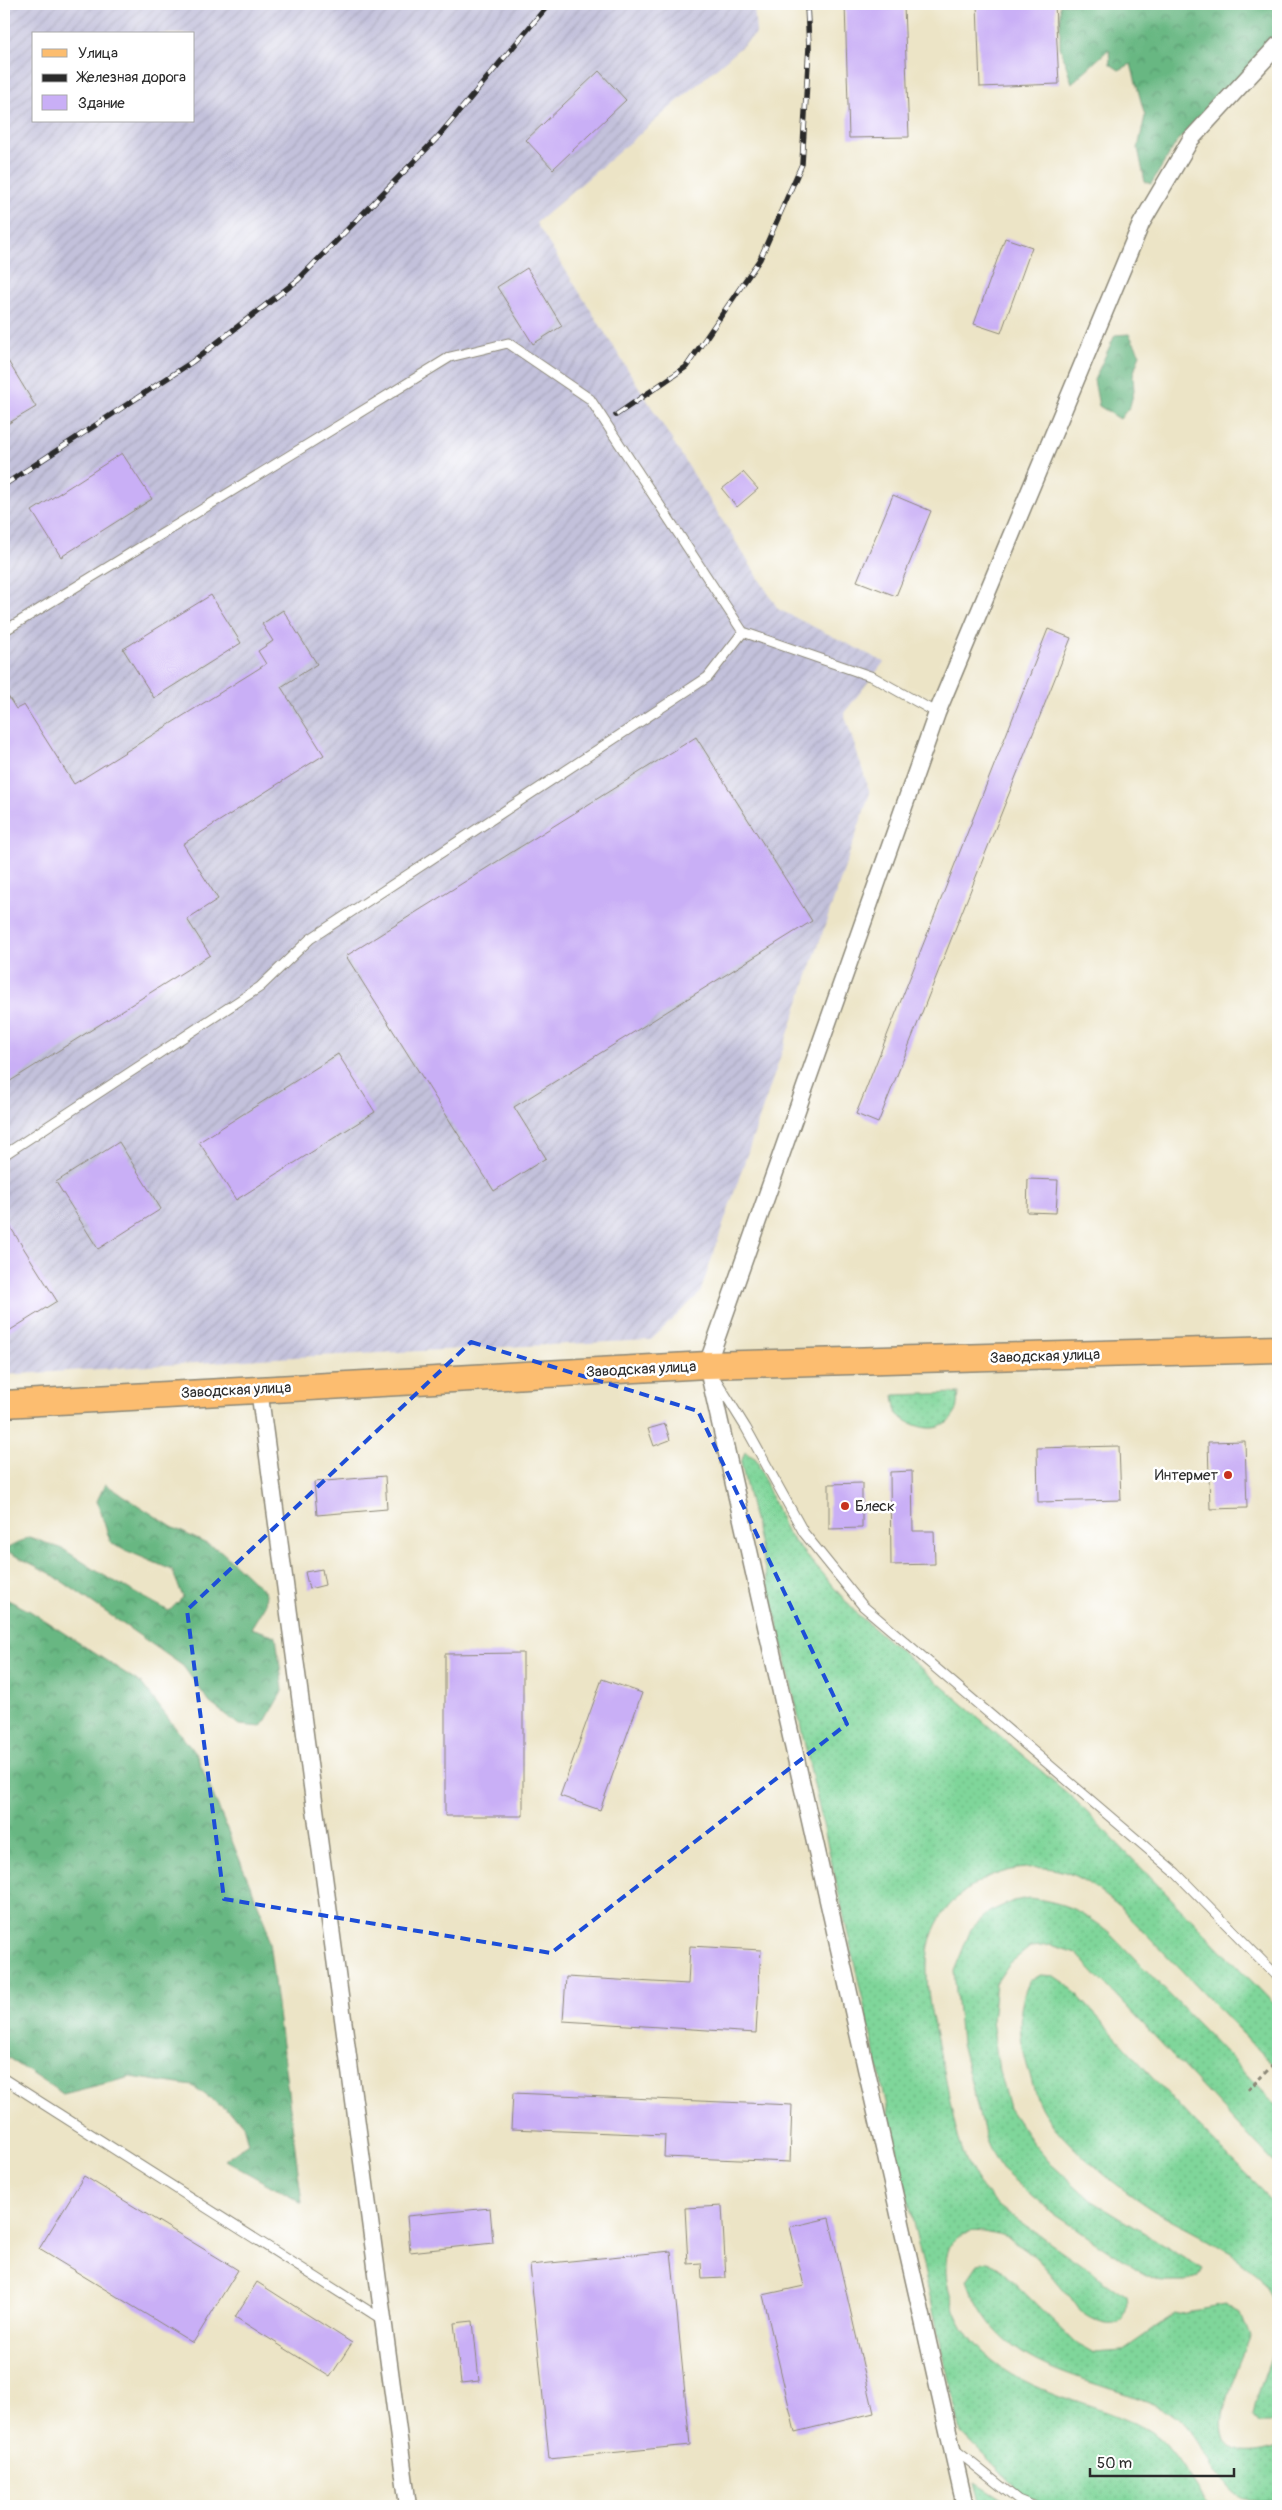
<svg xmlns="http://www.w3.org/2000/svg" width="1282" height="2510" font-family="Pangolin,sans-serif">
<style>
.industrial{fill:url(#industrial-furrows);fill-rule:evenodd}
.grass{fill:url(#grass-dots);stroke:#558062}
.forest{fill:url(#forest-crowns);stroke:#497156}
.building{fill:#c9aff6}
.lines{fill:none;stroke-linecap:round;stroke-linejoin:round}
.service-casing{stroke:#8c8878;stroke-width:11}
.minor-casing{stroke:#8c8878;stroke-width:19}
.primary-casing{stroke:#8c8878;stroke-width:29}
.path{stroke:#8c8878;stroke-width:3;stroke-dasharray:4 4;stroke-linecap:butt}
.service{stroke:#fff;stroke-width:9}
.minor{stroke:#fff;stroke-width:16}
.primary{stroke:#fcbd6f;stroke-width:26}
.rail-casing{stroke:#2b2b2b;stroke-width:5.5}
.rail{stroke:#fff;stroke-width:4;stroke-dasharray:11;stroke-linecap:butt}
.marked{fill:none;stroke:#1d4ed8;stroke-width:4;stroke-dasharray:10 6;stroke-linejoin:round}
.poi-dot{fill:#c8321e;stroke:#fff;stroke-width:2}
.labels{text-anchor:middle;stroke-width:5;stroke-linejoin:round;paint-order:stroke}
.street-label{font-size:15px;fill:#2b2b2b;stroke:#fff}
.poi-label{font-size:15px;fill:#2b2b2b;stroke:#fff;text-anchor:end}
</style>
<defs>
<pattern id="industrial-furrows" width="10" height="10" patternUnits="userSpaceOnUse" patternTransform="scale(1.25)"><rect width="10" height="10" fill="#c3c1db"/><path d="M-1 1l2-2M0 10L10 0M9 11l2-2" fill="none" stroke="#a8a6bc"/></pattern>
<pattern id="grass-dots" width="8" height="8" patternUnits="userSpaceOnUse" patternTransform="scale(1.25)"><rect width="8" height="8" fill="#7fd69a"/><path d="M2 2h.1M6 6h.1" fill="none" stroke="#6eb885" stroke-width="1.8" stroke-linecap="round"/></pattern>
<pattern id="forest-crowns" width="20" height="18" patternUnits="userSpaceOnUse" patternTransform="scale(1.25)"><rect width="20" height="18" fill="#67b782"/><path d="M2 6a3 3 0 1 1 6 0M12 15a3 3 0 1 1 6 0" fill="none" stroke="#55956b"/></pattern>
</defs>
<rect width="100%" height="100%" fill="#fff"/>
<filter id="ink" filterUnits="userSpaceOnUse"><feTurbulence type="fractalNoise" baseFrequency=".02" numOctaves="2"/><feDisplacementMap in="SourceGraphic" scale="10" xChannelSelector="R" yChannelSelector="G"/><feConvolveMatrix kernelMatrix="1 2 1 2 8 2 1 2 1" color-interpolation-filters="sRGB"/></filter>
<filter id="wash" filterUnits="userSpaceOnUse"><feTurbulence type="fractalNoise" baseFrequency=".0096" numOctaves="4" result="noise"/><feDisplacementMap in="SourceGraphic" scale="20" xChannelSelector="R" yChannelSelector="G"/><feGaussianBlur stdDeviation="1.12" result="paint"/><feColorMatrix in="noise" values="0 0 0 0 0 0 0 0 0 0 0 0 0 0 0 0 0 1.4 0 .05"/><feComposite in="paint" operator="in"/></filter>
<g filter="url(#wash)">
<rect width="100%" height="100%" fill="#ece4c6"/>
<!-- industrial -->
<path class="industrial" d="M4,4H754L756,34L536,223L778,609L884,662L844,713L870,793L700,1293L651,1340L276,1358L4,1375ZM34,34H194V121H34Z"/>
<!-- grass -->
<g class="grass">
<path d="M959,1393C958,1398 959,1407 956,1412C943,1437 914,1429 897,1414L894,1395Z"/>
<path d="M745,1452L756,1459L786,1532L856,1613L1073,1798L1278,2008V2070L1119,1906C1103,1894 1087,1880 1068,1873C1011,1853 936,1890 928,1952C923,1993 937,2036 945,2076C952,2108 956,2145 973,2174C980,2188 991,2198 1002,2209L1126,2296C1131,2327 1107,2329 1086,2315C1080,2311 1075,2304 1071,2298C1049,2273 1032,2245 998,2235C989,2233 978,2230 968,2232C953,2235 947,2248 946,2263C945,2281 951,2301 958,2317C986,2376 1049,2392 1106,2412C1121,2418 1137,2423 1151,2432C1173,2447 1189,2479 1204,2500L1210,2506H1048L1019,2491L961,2433L741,1463Z"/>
<path d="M1030,1898C1066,1903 1083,1911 1111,1934L1278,2107V2167L1076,1953L1051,1945L1030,1947L1009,1964L996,1983L992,2020L999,2071L1009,2108L1032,2142L1051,2164L1091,2200L1203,2269L1197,2278L1185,2282H1163L1143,2273L1052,2213L1001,2169L992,2154L985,2138L961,2043L954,1971L971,1929L989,1912L1013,1901Z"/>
<path d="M1041,1975L1054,1976L1070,1987L1190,2118L1278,2206V2417L1270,2422H1258L1253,2416C1257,2383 1282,2348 1277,2314C1265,2259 1198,2237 1156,2212C1122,2191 1052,2137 1038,2101C1033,2090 1031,2076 1027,2065C1019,2035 1016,2008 1030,1980Z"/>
<path d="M988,2262L1001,2270L1076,2343L1094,2353L1122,2351L1175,2314L1227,2305L1241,2313L1250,2337C1235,2378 1183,2475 1278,2446V2499C1269,2500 1257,2502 1248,2500C1222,2494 1203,2442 1183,2423C1167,2407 1147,2401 1126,2394C1054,2370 995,2359 967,2280L978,2264Z"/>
<polygon points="975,2482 1013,2506 981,2506"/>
</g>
<!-- forest -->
<g class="forest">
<polygon points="1060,4 1278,4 1278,25 1268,50 1235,84 1226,86 1219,96 1215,106 1178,140 1151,184 1145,182 1138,148 1145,116 1131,64 1119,70 1110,64 1109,49 1072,83 1060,47"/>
<polygon points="1129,334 1140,354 1133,375 1134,391 1130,406 1120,419 1099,406 1094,380 1115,335"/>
<polygon points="105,1484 172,1527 221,1551 266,1593 265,1605 251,1628 276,1636 283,1690 262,1727 239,1725 210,1703 183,1666 50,1573 4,1550 29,1537 63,1549 103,1575 169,1611 183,1597 172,1570 111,1544 97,1501"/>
<polygon points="4,1598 30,1611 142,1684 197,1756 267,1926 302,2203 224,2160 248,2143 242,2121 193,2086 131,2077 63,2094 4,2055"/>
</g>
<g id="blocks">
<!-- building -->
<g class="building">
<polygon points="845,4 904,6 909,137 849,138"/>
<polygon points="977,4 1055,4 1059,84 980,87"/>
<polygon points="599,71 626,100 553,169 526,140"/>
<polygon points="1005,238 1032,247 1001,333 974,324"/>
<polygon points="527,268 562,326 533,344 497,287"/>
<polygon points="8,361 36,407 4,426 4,363"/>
<polygon points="122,453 152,499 61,557 32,511"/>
<polygon points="743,472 758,489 737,507 722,489"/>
<polygon points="893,495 931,511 896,596 857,581"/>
<polygon points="211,595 241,643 154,698 123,649"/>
<polygon points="283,610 317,664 281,687 324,755 183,844 218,899 187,919 210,955 4,1085 4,690 16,709 24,705 74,784 266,664 258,651 273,641 262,624"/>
<polygon points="1048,629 1071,638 878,1123 856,1114"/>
<polygon points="696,737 812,921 514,1107 546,1158 494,1191 346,956"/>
<polygon points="338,1054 375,1112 236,1200 199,1142"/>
<polygon points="119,1142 161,1209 98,1249 56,1182"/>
<polygon points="1028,1179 1058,1180 1056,1213 1027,1212"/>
<polygon points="4,1217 57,1301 4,1334"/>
<polygon points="665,1424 670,1440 654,1446 648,1429"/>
<polygon points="1245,1441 1247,1508 1210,1509 1208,1442"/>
<polygon points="1119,1446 1121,1500 1038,1502 1037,1448"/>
<polygon points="912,1471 913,1531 934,1531 935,1564 891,1565 890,1472"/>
<polygon points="385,1476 387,1509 317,1515 314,1482"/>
<polygon points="862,1483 862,1528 829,1529 829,1484"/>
<polygon points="322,1569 325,1585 309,1589 305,1572"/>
<polygon points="523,1653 523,1816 445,1816 445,1654"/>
<polygon points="602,1679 642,1693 600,1810 560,1796"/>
<polygon points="690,1946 761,1950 756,2033 563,2021 566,1977 688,1984"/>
<polygon points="513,2093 792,2105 790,2162 664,2157 665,2135 511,2129"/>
<polygon points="84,2176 238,2270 193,2343 39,2249"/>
<polygon points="722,2206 726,2278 702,2279 701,2263 688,2264 685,2208"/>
<polygon points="490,2208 493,2243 410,2252 407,2216"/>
<polygon points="829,2218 874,2413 795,2432 763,2295 804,2286 790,2227"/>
<polygon points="671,2251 690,2445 549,2459 530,2265"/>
<polygon points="257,2282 352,2343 330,2377 235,2317"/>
<polygon points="473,2321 479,2381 461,2383 454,2323"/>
</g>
</g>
</g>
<g filter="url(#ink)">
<use href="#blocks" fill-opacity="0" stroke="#8c8878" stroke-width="1"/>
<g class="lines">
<defs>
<g id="service">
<polyline points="4,631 450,357 508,343 590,399 743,632 873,677 937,713"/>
<polyline points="4,1155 260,987 310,939 708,677 743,632"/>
<polyline points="715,1378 746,1428 804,1533 863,1606 1176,1873 1278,1977"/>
<polyline points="4,2079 383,2320"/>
<polyline points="953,2448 1018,2500 1033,2506"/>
</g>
<g id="minor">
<polyline points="259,1389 408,2506"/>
<polyline points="965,2506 707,1365 937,713 1141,224 1191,139 1278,45"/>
</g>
<polyline id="primary" points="4,1404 707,1365 1278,1349"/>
</defs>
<!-- service casing -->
<use href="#service" class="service-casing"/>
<!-- minor casing -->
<use href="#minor" class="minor-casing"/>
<!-- primary casing -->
<use href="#primary" class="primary-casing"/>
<!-- path -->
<polyline class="path" points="1248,2090 1278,2060"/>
<!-- service -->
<use href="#service" class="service"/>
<!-- minor -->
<use href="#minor" class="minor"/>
<!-- primary -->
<use href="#primary" class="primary"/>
<defs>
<g id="rail">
<polyline points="616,415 686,367 760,259 802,164 809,47 807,4"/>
<polyline points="4,485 192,362 298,280 437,138 549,4"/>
</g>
</defs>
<!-- rail casing -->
<use href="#rail" class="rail-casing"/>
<!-- rail -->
<use href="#rail" class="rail"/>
</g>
</g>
<!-- marked area -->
<path class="marked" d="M471,1342L698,1411L847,1724L551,1953L224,1899L187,1610Z"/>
<!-- markers -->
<g class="poi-dot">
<circle cx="1228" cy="1475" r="5"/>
<circle cx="845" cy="1506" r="5"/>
</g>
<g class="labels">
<!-- street labels -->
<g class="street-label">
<text transform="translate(1045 1356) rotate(-2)" y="5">Заводская улица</text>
<text transform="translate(641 1369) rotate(-3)" y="5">Заводская улица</text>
<text transform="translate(236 1390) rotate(-3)" y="5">Заводская улица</text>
</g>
<!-- poi labels -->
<g class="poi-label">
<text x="1218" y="1480">Интермет</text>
<text x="855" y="1511" text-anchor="start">Блеск</text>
</g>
</g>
<!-- margin -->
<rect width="1282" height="2510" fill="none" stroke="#fff" stroke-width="20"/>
<!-- legend -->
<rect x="32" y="32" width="162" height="90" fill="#ffffff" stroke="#aaaaaa"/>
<rect x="42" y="49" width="25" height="8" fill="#fcbd6f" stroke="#aaaaaa"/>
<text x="78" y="58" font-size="15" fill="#2b2b2b">Улица</text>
<rect x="42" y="74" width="25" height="8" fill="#2b2b2b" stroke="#aaaaaa"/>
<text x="78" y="82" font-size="15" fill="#2b2b2b">Железная дорога</text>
<rect x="42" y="95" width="25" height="15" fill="#c9aff6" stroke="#aaaaaa"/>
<text x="78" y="108" font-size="15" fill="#2b2b2b">Здание</text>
<!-- scale -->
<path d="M1090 2468v8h144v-8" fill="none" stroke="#2b2b2b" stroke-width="2.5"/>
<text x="1097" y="2468" font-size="15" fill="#2b2b2b" stroke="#ffffff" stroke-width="4" paint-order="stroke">50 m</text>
</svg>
